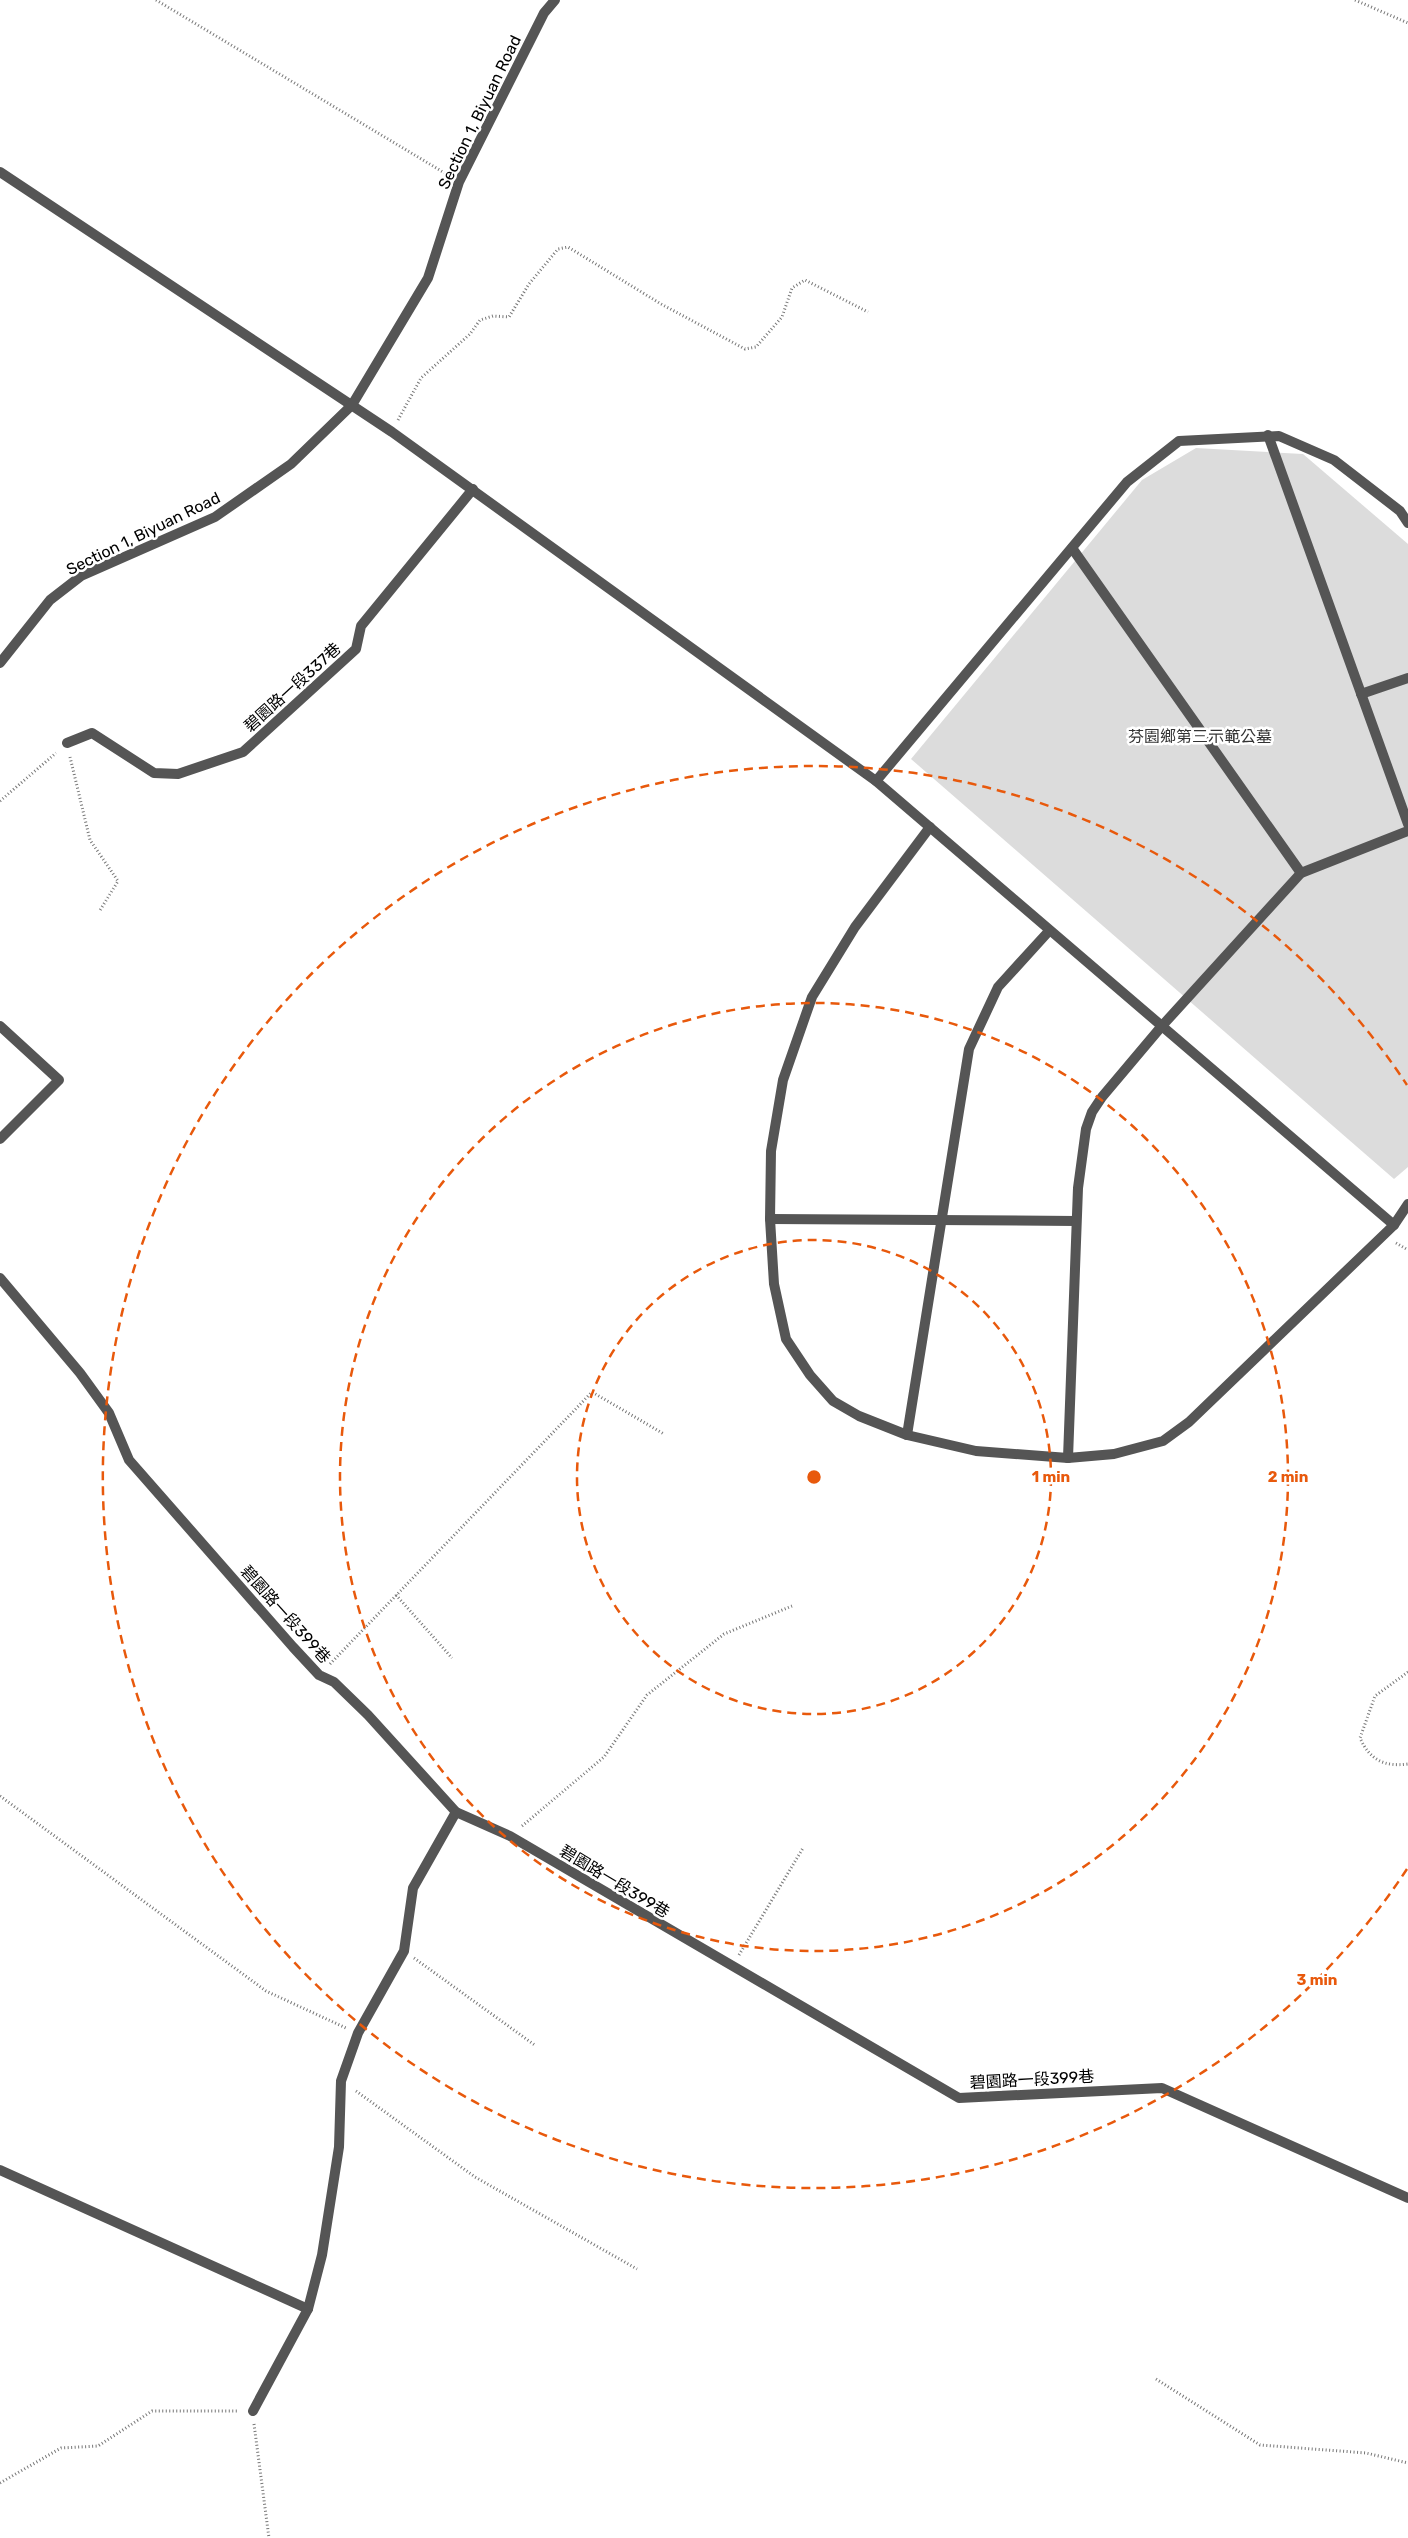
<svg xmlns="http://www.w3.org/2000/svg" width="1408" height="2538" font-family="Rubik,'Noto Sans TC',sans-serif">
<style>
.green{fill:#dcdcdc}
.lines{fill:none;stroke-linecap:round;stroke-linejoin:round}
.path{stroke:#777;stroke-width:3;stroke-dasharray:1 2.5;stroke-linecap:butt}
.service{stroke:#555;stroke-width:10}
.ring{fill:none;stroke:#e8590c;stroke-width:2.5;stroke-dasharray:9 6}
.labels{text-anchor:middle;stroke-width:5;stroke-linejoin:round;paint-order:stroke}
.street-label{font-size:16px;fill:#000;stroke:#fff}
.park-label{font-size:16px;fill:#333;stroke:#fff}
.centre{fill:#e8590c;stroke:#fff;stroke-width:2.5}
.ring-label{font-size:15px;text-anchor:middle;font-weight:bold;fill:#e8590c;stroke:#fff;stroke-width:5;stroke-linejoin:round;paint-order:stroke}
</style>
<rect width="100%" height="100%" fill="#fff"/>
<!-- green -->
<polygon class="green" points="1196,448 1303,454 1408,544 1408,1167 1394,1179 911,759 1142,480"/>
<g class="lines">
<!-- path -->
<g class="path">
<polyline points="156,0 448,175"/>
<polyline points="1355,0 1408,23"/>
<polyline points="398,420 421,378 470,334 480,320 493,316 509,317 529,284 558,249 568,247 661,304 745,349 756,347 782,317 792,288 805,280 868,312"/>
<polyline points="70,757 90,840 118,881 99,912"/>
<polyline points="0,801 56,753"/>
<polyline points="1396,1243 1408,1250"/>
<polyline points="396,1595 452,1658"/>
<polyline points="330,1664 592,1392 664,1434"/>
<path d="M1408,1672L1375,1696L1360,1738C1370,1760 1384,1767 1408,1764"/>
<polyline points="0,1796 266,1991 346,2028"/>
<polyline points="522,1826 604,1757 647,1695 724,1634 792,1606"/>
<polyline points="739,1955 803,1848"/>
<polyline points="414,1958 536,2046"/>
<polyline points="356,2091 475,2177 637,2269"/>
<polyline points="1156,2379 1260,2445 1366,2453 1408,2463"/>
<polyline points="254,2424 269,2538"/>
<polyline points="0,2483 61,2448 98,2446 152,2411 239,2411"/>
</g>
<!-- service -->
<g class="service">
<polyline points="0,172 392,432 876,781 1394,1225"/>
<polyline points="1268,435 1408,824"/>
<polyline points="1072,548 1301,873"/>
<polyline points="0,663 50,600 81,576 215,517 291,464 352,405 428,278 459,182 544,13 555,0"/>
<polyline points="1361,694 1408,678"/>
<polyline points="67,743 92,733 154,773 178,774 243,752 356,649 361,626 473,489"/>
<polyline points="876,781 1127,482 1179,441 1279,436 1334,460 1400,511 1408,523"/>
<polyline points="930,827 855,927 812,997 783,1080 771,1151 770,1219 774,1284 786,1339 810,1375 833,1401 859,1416 907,1435 976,1451 1068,1458 1114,1454 1163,1441 1189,1422 1394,1225 1408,1204"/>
<polyline points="0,1026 59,1080 0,1139"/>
<polyline points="770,1219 1076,1221"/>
<polyline points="0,1278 80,1373 109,1413 129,1460 293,1647 319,1675 334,1682 368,1715 456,1812 510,1836 959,2098 1162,2088 1408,2198"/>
<polyline points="907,1435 969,1049 998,987 1049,931"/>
<polyline points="1068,1458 1078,1188 1086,1129 1092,1112 1102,1097 1161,1027 1301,873 1408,831"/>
<polyline points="0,2170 308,2309"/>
<polyline points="253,2411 308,2309 322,2255 339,2147 341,2081 358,2033 404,1951 413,1888 456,1812"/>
</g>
</g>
<!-- distance rings -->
<g class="ring">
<circle cx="814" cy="1477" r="237"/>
<circle cx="814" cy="1477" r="474"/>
<path d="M1407 1869A711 711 0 1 1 1407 1085"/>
</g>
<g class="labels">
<!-- street labels -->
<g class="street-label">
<text transform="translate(479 112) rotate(-64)" y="6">Section 1, Biyuan Road</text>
<text transform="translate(143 533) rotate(-26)" y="6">Section 1, Biyuan Road</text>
<text transform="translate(292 687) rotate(-42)" y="6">碧園路一段337巷</text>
<text transform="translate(286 1614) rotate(48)" y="6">碧園路一段399巷</text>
<text transform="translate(615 1881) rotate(31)" y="6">碧園路一段399巷</text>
<text transform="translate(1032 2079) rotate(-3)" y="6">碧園路一段399巷</text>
</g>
<!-- park labels -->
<g class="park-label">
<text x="1200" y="742">芬園鄉第三示範公墓</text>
</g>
</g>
<circle cx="814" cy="1477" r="8" class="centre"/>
<g class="ring-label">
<text x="1051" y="1482">1 min</text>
<text x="1288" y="1482">2 min</text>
<text x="1317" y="1985">3 min</text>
</g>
</svg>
